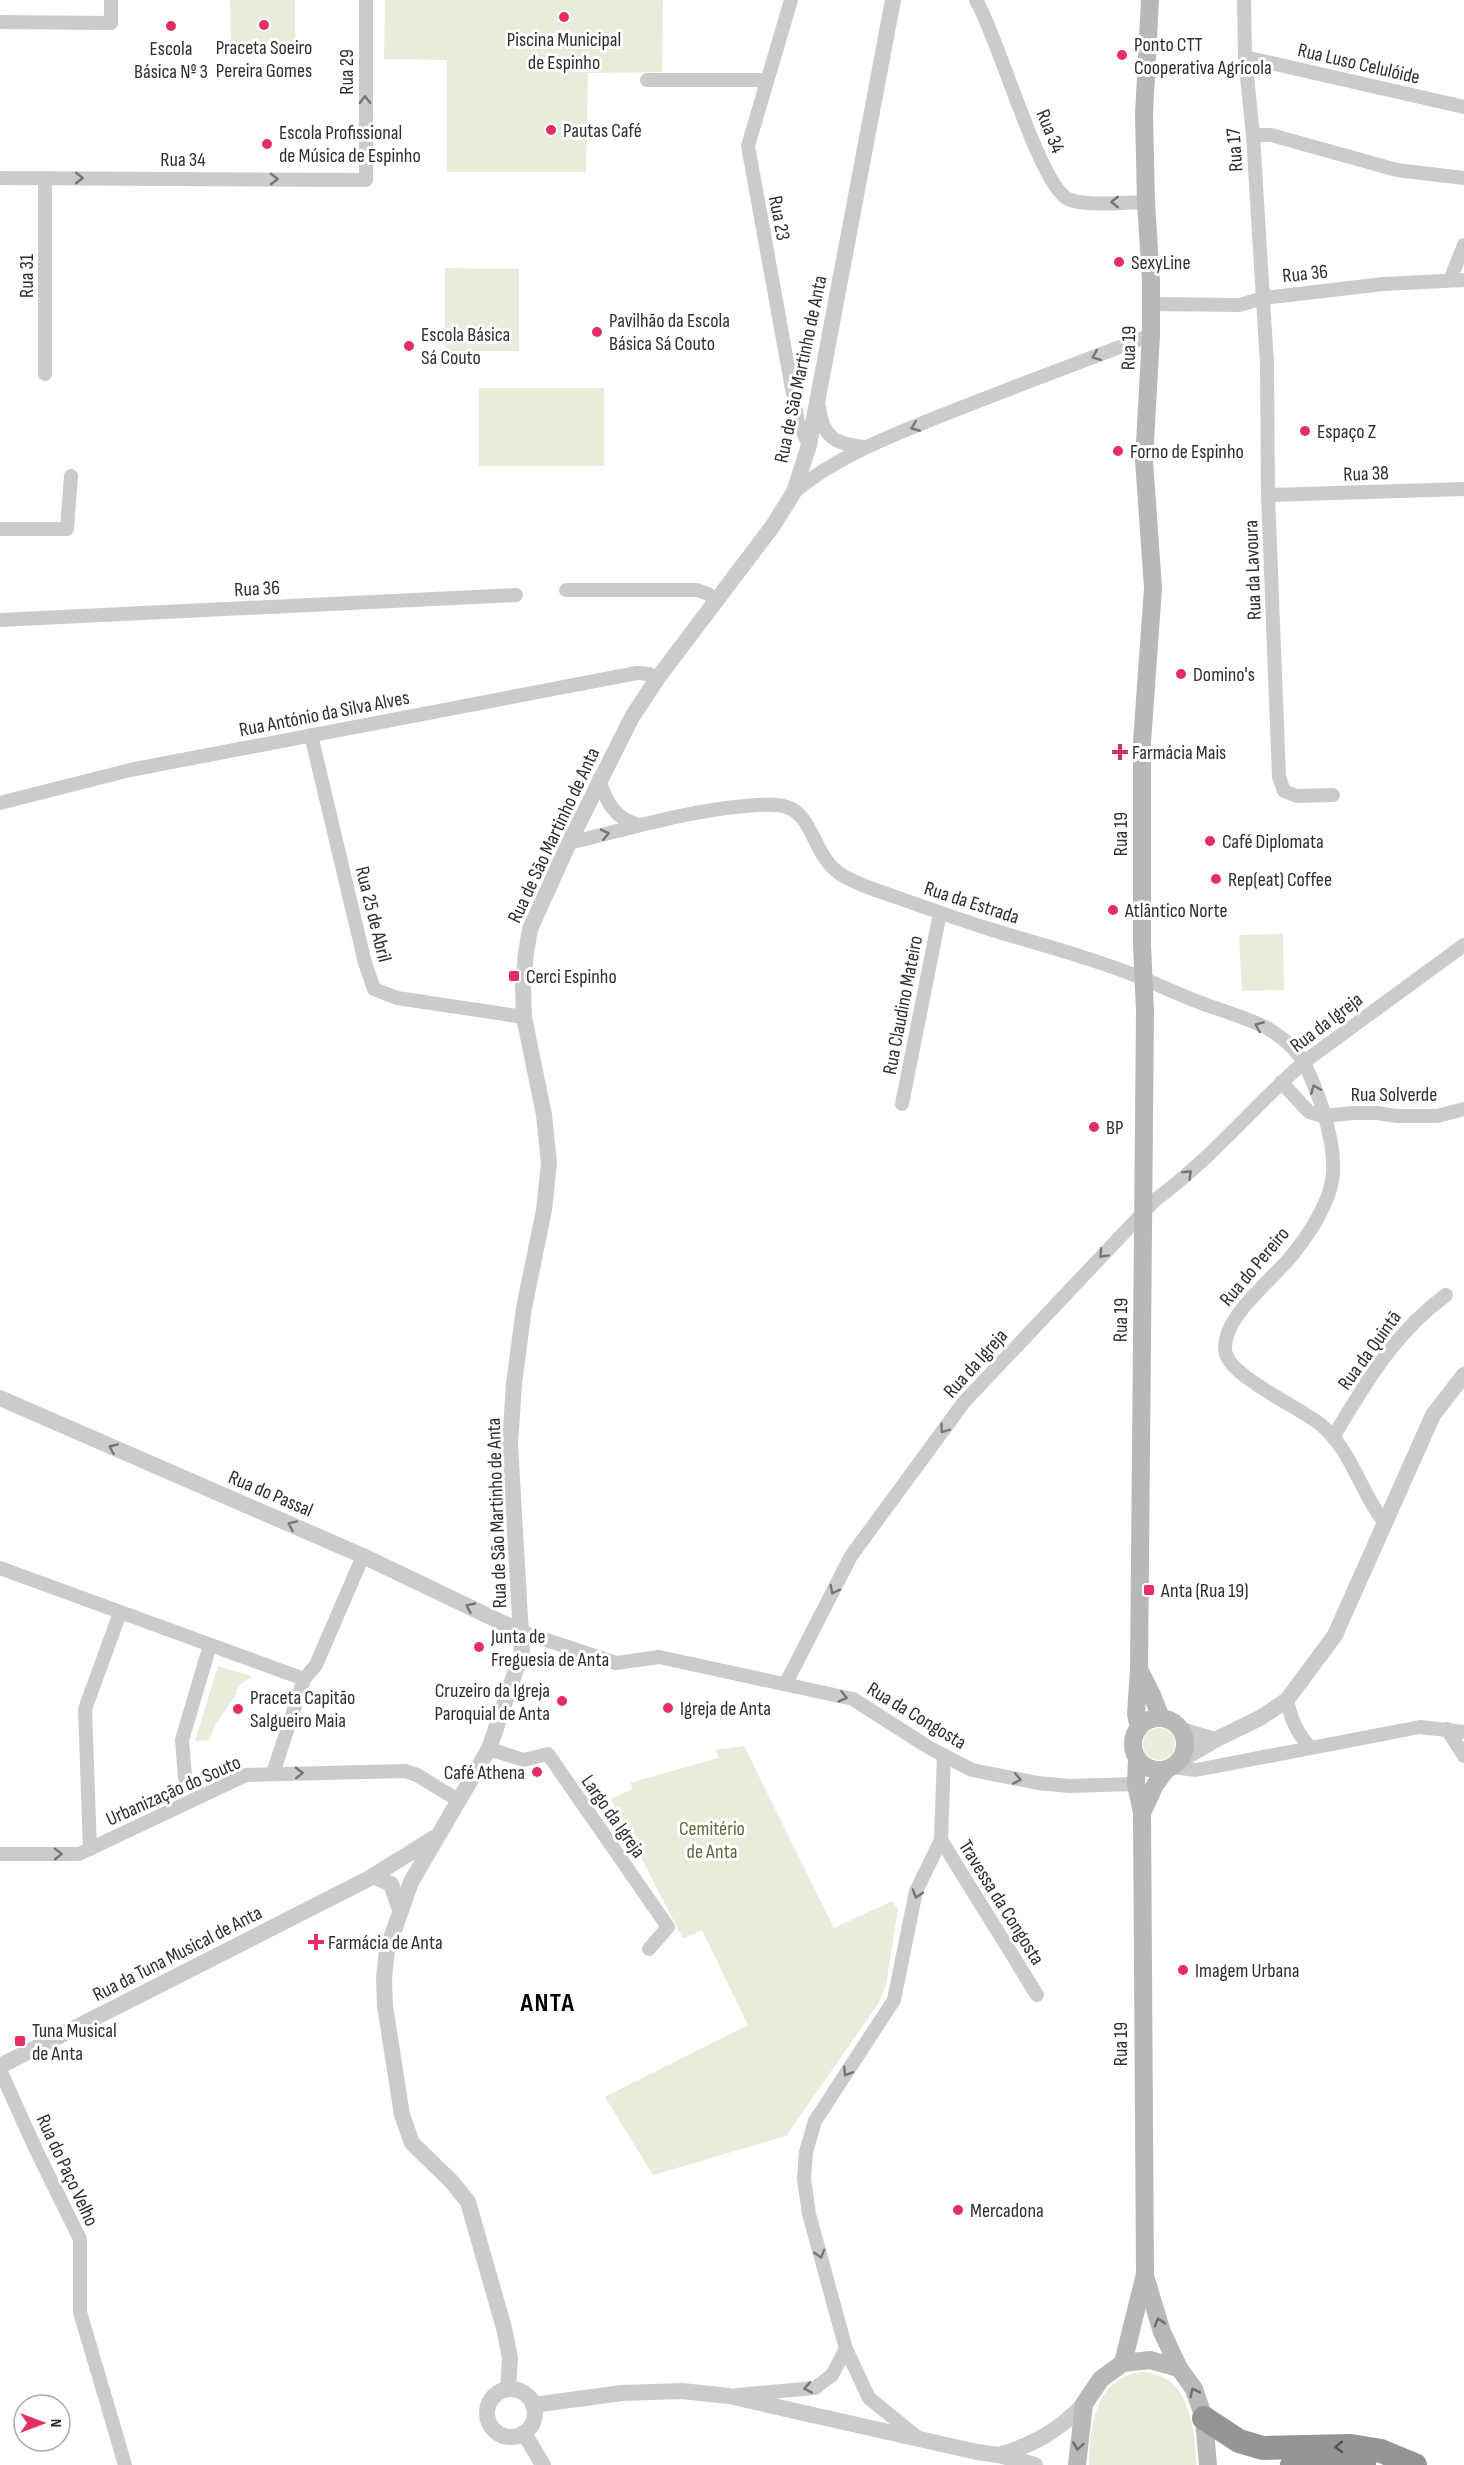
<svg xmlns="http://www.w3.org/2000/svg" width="1464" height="2465" font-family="'Sofia Sans Condensed',sans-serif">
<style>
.green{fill:#e8ecdb}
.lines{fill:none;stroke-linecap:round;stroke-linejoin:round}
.minor{stroke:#cbcbcb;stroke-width:14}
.tertiary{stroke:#cbcbcb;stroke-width:16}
.secondary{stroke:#b8b8b8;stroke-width:18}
.motorway{stroke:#959595;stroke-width:24}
.oneway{stroke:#757575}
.oneway2{stroke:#6c6c6c}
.oneway3{stroke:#525252}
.poi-dot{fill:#e72e63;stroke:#fff;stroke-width:2}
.labels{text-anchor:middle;stroke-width:6;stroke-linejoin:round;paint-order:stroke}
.poi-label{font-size:20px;fill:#2e2e2e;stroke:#fff;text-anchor:start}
.street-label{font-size:20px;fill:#2e2e2e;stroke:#fff}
.park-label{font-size:20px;fill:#5b6a3b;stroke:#fff}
.district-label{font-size:26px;font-weight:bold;letter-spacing:1.5px;fill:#000;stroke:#fff}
</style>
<rect width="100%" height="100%" fill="#fff"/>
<!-- green -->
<g class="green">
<polygon points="230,0 295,0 295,48 231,48"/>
<polygon points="385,0 663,0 662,72 588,73 586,172 447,172 447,60 384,59"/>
<polygon points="445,268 519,269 519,351 445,351"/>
<rect x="479" y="388" width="125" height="78"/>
<polygon points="1283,934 1284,990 1242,991 1239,935"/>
<polygon points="218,1666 252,1676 241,1684 235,1692 237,1693 216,1724 209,1740 195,1741"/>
<circle cx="1159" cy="1744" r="16"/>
<polygon points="744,1746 834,1928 892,1901 898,1909 886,1985 878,2004 786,2136 653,2175 605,2097 748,2025 702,1930 683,1939 611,1799 633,1789 630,1783 718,1758 716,1750"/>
<path d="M1145,2372C1156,2374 1166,2377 1174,2385C1190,2399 1197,2444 1196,2465H1089C1089,2426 1097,2374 1145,2372Z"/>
</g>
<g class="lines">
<!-- minor -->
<g class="minor">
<polyline points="791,0 748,146 798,422 809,445"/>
<path d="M976,0C998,36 1039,185 1068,199C1086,207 1126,202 1146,202"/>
<polyline points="1244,0 1245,57 1253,135 1267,364 1268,495 1279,777 1284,791 1297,796 1333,795"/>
<polyline points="0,22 111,23 111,0"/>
<polyline points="1245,57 1464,107"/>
<polyline points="647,80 766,80"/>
<polyline points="1253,135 1271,135 1397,170 1464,178"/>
<polyline points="0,178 366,180 366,0"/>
<polyline points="45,178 45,374"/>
<polyline points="1450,280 1464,245"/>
<polyline points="1151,304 1239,305 1264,298 1383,284 1464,280"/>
<path d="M819,407C823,438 835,444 865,447"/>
<path d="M794,492C837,456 889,437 940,416C1010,388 1081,362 1151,335"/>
<polyline points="1268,495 1464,489"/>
<polyline points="0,529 67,529 71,476"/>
<polyline points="566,590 697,590 708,594 716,601"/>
<polyline points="0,620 516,595"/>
<polyline points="311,735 365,963 374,989 397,998 524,1017"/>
<path d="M599,779C606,802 615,819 639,825"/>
<polyline points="0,803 130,770 637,673 649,674 657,679"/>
<path d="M569,843C628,829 686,811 746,806C759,805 774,803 787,807C814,816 813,857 842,875C858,885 876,890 893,896C924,907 955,918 986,928C1038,944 1093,958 1144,979C1161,986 1178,994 1196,1001C1219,1010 1245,1017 1267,1028C1282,1037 1299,1051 1306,1067C1320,1096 1338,1148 1332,1181C1327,1206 1309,1234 1293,1254C1274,1279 1217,1321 1226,1354C1232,1377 1300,1408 1320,1424C1351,1449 1360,1491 1384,1522"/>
<polyline points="1281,1082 1309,1112 1323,1116 1354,1113 1377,1113 1397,1116 1437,1116 1464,1109"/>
<polyline points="902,1104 940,913"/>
<path d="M1333,1437C1366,1383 1394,1333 1446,1295"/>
<polyline points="0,1568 304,1679"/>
<polyline points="522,1632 616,1663 659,1657 853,1699 928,1747 972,1770 1038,1783 1069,1786 1136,1784"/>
<path d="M786,1683L851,1556L964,1402L1155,1200C1210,1160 1253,1107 1304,1062L1464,945"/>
<path d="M1287,1700C1291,1719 1296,1732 1310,1747"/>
<polyline points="1447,1729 1464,1756"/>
<polyline points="489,1749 524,1760 548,1754 668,1927 649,1949"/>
<polyline points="944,1755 941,1840 1037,1995"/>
<polyline points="1173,1767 1196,1770 1420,1727 1464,1732"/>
<polyline points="273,1773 304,1679 316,1665 363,1556"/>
<polyline points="185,1778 182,1740 210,1645"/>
<polyline points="90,1849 85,1709 120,1613"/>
<polyline points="0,1854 79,1854 246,1775 405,1771 417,1775 458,1800"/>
<polyline points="0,2070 37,2152 80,2239 80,2312 125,2465"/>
<polyline points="737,2395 815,2388 832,2375 846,2349"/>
<polyline points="918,2438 869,2398 846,2349 809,2214 804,2179 806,2152 815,2121 894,2000 916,1891 941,1840"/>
</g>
<!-- tertiary -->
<g class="tertiary">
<polyline points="0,1398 363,1556 522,1632"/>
<polyline points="1181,1730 1215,1740"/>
<polyline points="1179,1761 1215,1740 1260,1718 1287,1700 1335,1635 1433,1415 1464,1375"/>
<polyline points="373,1876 391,1884 400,1910"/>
<polyline points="0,2066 368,1879 434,1838"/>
<polyline points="508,2389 510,2358 504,2328 468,2202 452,2182 412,2143 402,2115 385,2006 384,1977 387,1950 411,1882 489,1749 522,1652 510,1444 514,1384 524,1308 544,1210 549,1163 544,1115 524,1017 523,987 526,953 530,929 569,843 632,717 657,679 772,527 794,492 809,445 893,0"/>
<circle cx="511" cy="2413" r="24"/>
<polyline points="533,2405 622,2393 682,2391 729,2396 977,2452 999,2455 1035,2465"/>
<polyline points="524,2433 543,2465"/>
<path d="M999,2455C1035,2444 1058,2431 1084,2404"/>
</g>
<!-- secondary -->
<g class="secondary">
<polyline points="1139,1669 1152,1695 1161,1718"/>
<circle cx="1159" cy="1744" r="26"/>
<polyline points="1139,1728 1136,1714 1139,1669 1145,1011 1142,945 1142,742 1153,588 1144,460 1151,335 1151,281 1146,202 1144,114 1150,0"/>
<polyline points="1142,1813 1155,1785 1166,1770"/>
<polyline points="1145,2276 1162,2332 1179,2368 1194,2389 1204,2418 1208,2465"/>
<polyline points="1123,2363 1145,2274 1142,1813 1136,1784 1137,1759"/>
<polyline points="1077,2465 1084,2404 1101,2379 1123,2363 1150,2360 1179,2368"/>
</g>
<!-- motorway -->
<g class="motorway">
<polyline points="1204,2418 1239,2441 1263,2448 1351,2446 1381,2451 1415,2465"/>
<polyline points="1292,2465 1364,2465"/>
</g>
</g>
<!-- one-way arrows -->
<defs><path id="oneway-chevron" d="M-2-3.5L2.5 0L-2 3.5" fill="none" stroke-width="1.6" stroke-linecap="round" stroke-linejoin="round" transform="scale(1.5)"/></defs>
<g class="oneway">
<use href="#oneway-chevron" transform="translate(365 100) rotate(-90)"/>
<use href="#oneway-chevron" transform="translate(79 178)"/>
<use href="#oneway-chevron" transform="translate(274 179)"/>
<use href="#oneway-chevron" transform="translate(1115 202) rotate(180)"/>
<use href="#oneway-chevron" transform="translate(1096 356) rotate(159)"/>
<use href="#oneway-chevron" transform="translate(915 427) rotate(158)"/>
<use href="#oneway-chevron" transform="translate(605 834) rotate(-13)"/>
<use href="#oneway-chevron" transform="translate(1259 1026) rotate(-157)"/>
<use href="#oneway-chevron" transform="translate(1315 1089) rotate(-112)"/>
<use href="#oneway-chevron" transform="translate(1188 1174) rotate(-44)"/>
<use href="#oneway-chevron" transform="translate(1103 1254) rotate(133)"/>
<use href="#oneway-chevron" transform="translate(944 1429) rotate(126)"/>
<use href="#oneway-chevron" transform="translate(113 1448) rotate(-157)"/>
<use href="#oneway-chevron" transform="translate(292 1525) rotate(-157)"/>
<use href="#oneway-chevron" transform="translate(834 1590) rotate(117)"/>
<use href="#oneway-chevron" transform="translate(470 1607) rotate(-155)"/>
<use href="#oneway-chevron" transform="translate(843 1697) rotate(13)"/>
<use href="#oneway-chevron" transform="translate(299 1773) rotate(-1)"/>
<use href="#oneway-chevron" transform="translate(1017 1779) rotate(11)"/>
<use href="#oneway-chevron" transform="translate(58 1854) rotate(-1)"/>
<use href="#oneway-chevron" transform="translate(917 1894) rotate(107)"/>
<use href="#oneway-chevron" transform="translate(847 2072) rotate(123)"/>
<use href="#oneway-chevron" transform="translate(820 2254) rotate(74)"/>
<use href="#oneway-chevron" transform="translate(808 2388) rotate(170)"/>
</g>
<g class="oneway2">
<use href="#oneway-chevron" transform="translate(1159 2322) rotate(-107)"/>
<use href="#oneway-chevron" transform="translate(1194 2392) rotate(-116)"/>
<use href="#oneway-chevron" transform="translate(1078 2446) rotate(98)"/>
</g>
<use class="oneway3" href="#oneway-chevron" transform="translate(1339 2447) rotate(179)"/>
<!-- markers -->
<g class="poi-dot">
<circle cx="564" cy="17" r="6"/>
<circle cx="264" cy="25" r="6"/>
<circle cx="171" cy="26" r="6"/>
<circle cx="1122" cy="55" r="6"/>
<circle cx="551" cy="130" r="6"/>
<circle cx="267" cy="144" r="6"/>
<circle cx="1119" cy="262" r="6"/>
<circle cx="597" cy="332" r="6"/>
<circle cx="409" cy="346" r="6"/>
<circle cx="1305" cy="431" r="6"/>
<circle cx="1118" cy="451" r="6"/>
<circle cx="1181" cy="674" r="6"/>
<path d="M1117 743h6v6h6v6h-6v6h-6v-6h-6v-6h6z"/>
<circle cx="1210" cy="841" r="6"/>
<circle cx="1216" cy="879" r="6"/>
<circle cx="1113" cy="910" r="6"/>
<rect x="508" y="970" width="12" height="12" rx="3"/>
<circle cx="1094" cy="1127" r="6"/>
<rect x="1143" y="1584" width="12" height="12" rx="3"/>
<circle cx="479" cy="1647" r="6"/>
<circle cx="562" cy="1701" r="6"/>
<circle cx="668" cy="1708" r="6"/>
<circle cx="238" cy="1709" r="6"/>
<circle cx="537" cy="1772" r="6"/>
<path d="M313 1933h6v6h6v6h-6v6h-6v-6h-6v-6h6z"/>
<circle cx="1183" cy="1970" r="6"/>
<rect x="14" y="2035" width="12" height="12" rx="3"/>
<circle cx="958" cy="2210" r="6"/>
</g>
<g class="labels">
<!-- poi labels -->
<g class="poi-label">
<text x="564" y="46" text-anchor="middle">Piscina Municipal<tspan x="564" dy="23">de Espinho</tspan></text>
<text x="1134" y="51">Ponto CTT<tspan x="1134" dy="23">Cooperativa Agrícola</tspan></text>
<text x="264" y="54" text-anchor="middle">Praceta Soeiro<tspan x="264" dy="23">Pereira Gomes</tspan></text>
<text x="171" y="55" text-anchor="middle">Escola<tspan x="171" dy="23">Básica Nº 3</tspan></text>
<text x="563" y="137">Pautas Café</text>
<text x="279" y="139">Escola Profissional<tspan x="279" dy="23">de Música de Espinho</tspan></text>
<text x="1131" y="269">SexyLine</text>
<text x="609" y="327">Pavilhão da Escola<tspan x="609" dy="23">Básica Sá Couto</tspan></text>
<text x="421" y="341">Escola Básica<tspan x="421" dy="23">Sá Couto</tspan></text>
<text x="1317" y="438">Espaço Z</text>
<text x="1130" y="458">Forno de Espinho</text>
<text x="1193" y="681">Domino's</text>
<text x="1132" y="759">Farmácia Mais</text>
<text x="1222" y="848">Café Diplomata</text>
<text x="1228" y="886">Rep(eat) Coffee</text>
<text x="1125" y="917">Atlântico Norte</text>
<text x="526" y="983">Cerci Espinho</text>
<text x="1106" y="1134">BP</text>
<text x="1161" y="1597">Anta (Rua 19)</text>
<text x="491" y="1643">Junta de<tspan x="491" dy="23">Freguesia de Anta</tspan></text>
<text x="550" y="1697" text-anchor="end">Cruzeiro da Igreja<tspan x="550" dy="23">Paroquial de Anta</tspan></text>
<text x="250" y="1704">Praceta Capitão<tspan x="250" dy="23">Salgueiro Maia</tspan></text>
<text x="680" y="1715">Igreja de Anta</text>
<text x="525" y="1779" text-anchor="end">Café Athena</text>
<text x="328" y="1949">Farmácia de Anta</text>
<text x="1195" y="1977">Imagem Urbana</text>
<text x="32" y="2037">Tuna Musical<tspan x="32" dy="23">de Anta</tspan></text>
<text x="970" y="2217">Mercadona</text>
</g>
<!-- street labels -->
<g class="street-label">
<text transform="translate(1359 63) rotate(13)" y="7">Rua Luso Celulóide</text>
<text transform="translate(346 72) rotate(-90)" y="7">Rua 29</text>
<text transform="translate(1051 131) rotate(68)" y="7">Rua 34</text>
<text transform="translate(1234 150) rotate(-94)" y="7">Rua 17</text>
<text x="183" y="166">Rua 34</text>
<text transform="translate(780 218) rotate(79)" y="7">Rua 23</text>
<text transform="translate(1305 273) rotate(-6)" y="7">Rua 36</text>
<text transform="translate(26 276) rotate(-90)" y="7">Rua 31</text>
<text transform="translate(1128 348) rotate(-89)" y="7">Rua 19</text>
<text transform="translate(800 369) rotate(-78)" y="7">Rua de São Martinho de Anta</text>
<text transform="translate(1366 473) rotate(-2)" y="7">Rua 38</text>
<text transform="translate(1252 570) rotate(-92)" y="7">Rua da Lavoura</text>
<text transform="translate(257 588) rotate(-3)" y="7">Rua 36</text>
<text transform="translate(324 713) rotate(-11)" y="7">Rua António da Silva Alves</text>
<text transform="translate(1120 834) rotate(-90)" y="7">Rua 19</text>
<text transform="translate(553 835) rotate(-65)" y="7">Rua de São Martinho de Anta</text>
<text transform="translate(972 902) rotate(18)" y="7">Rua da Estrada</text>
<text transform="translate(374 914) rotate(76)" y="7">Rua 25 de Abril</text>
<text transform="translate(902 1005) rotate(-79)" y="7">Rua Claudino Mateiro</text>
<text transform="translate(1326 1022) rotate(-37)" y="7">Rua da Igreja</text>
<text x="1394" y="1101">Rua Solverde</text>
<text transform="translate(1254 1266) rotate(-50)" y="7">Rua do Pereiro</text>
<text transform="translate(1120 1320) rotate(-89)" y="7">Rua 19</text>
<text transform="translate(1369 1350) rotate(-54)" y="7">Rua da Quintã</text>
<text transform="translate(975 1363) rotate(-48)" y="7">Rua da Igreja</text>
<text transform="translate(271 1493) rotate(23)" y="7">Rua do Passal</text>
<text transform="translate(496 1513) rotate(-92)" y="7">Rua de São Martinho de Anta</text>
<text transform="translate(917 1715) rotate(31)" y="7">Rua da Congosta</text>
<text transform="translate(173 1790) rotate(-24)" y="7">Urbanização do Souto</text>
<text transform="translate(614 1816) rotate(55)" y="7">Largo da Igreja</text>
<text transform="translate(1002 1902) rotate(58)" y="7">Travessa da Congosta</text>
<text transform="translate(177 1953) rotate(-27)" y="7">Rua da Tuna Musical de Anta</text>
<text transform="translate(1120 2044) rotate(-90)" y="7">Rua 19</text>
<text transform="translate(68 2170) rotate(65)" y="7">Rua do Paço Velho</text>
</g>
<!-- park labels -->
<g class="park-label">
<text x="712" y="1835">Cemitério<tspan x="712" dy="23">de Anta</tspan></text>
</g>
<!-- district labels -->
<g class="district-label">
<text x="548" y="2011">ANTA</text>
</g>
</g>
<!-- north arrow -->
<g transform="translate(42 2423) rotate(90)"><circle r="28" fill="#ffffff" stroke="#ababab" stroke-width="1.5"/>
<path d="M0-4.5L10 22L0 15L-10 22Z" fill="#e72e63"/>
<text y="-9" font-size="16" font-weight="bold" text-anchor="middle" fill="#2e2e2e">N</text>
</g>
</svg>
